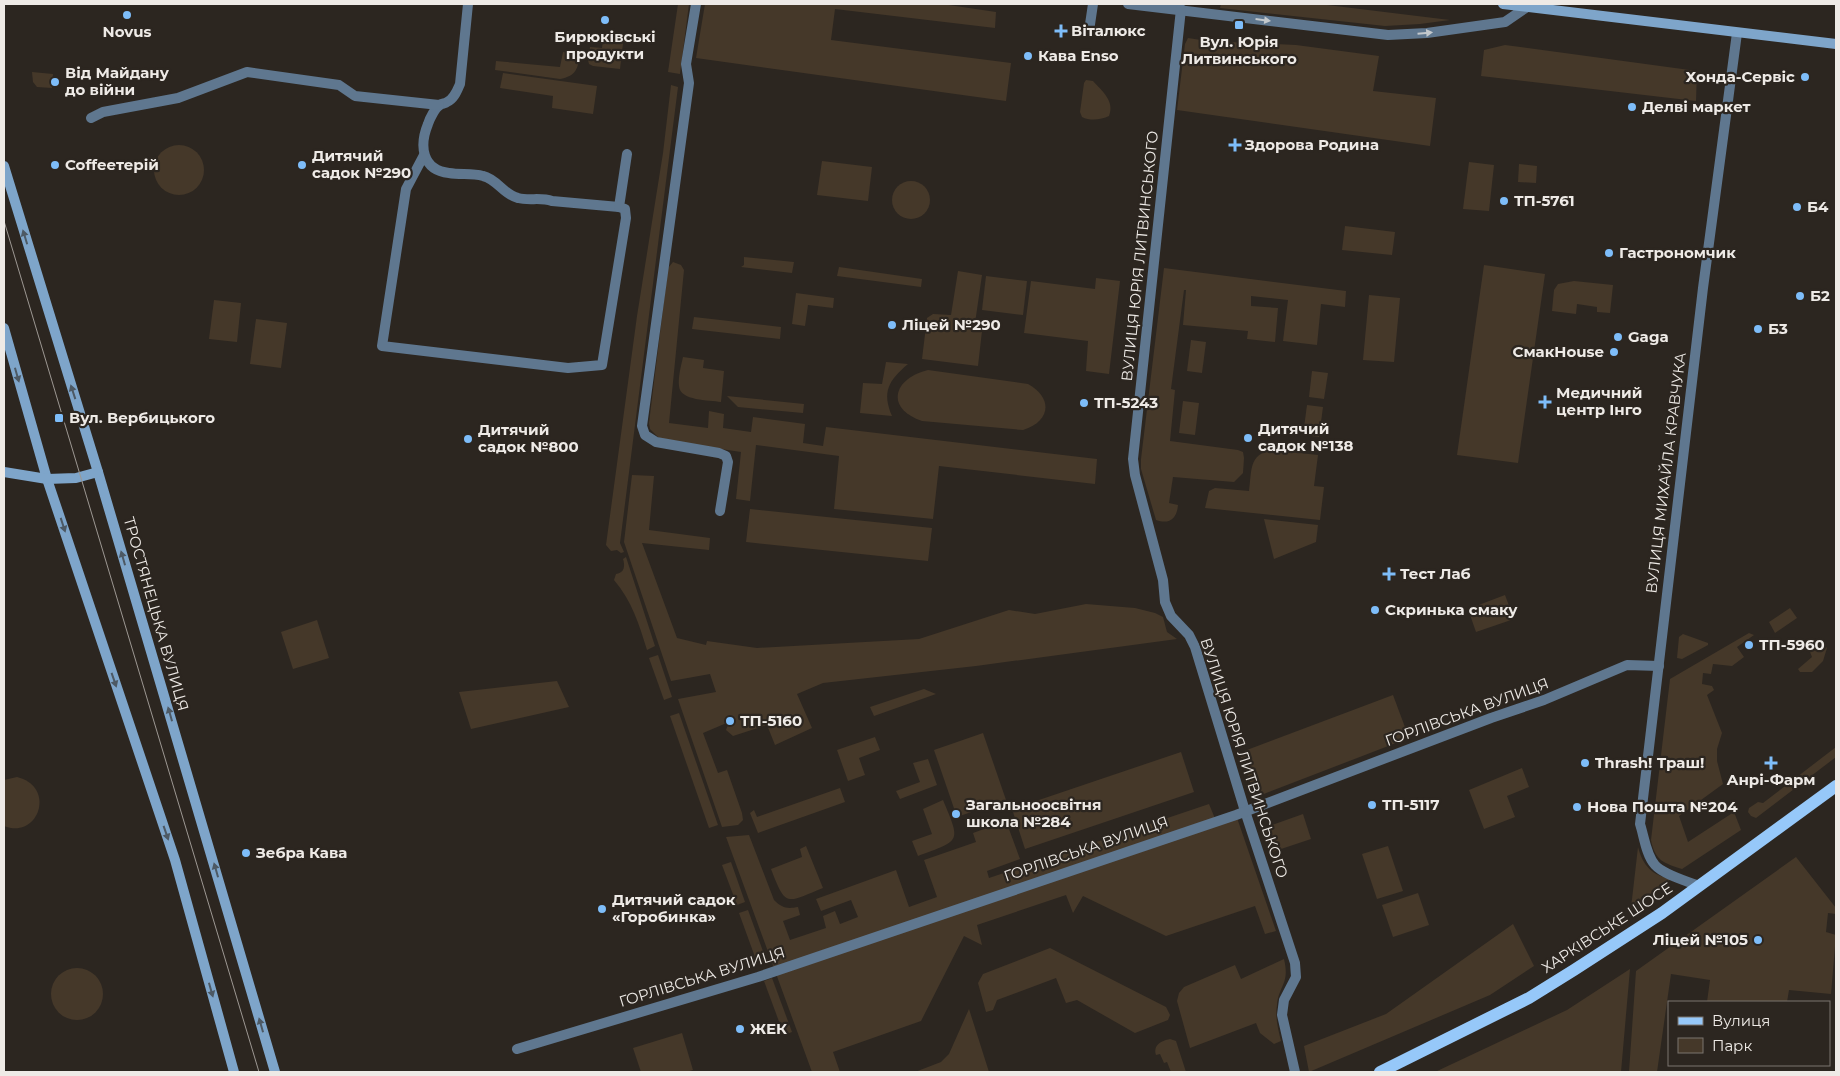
<svg xmlns="http://www.w3.org/2000/svg" width="1840" height="1076" font-family="Montserrat,sans-serif">
<style>
.green{fill:#453829}
.lines{fill:none;stroke-linecap:round;stroke-linejoin:round}
.street{stroke:#5f778f;stroke-width:10}
.secondary{stroke:#7ea5ca;stroke-width:10}
.primary{stroke:#96c8f9;stroke-width:12}
.tram{stroke:#9d9893;stroke-width:1}
.oneway{fill:#c3c8cc}
.oneway2{fill:#4d5964}
.poi-dot{fill:#7ebdf9;stroke:#2c2620;stroke-width:2}
.labels{text-anchor:middle;stroke-width:4.5;stroke-linejoin:round;paint-order:stroke}
.poi-label{font-size:15px;font-weight:bold;fill:#eeeae6;stroke:#2c2620;text-anchor:start}
.street-label{font-size:15px;fill:#eeeae6;stroke:#2c2620}
</style>
<rect width="100%" height="100%" fill="#2c2620"/>
<!-- green -->
<g class="green">
<polygon points="678,4 689,4 680,74 668,72"/>
<polygon points="705,4 942,4 996,12 995,28 835,9 831,40 1011,63 1006,101 696,58"/>
<polygon points="1221,4 1319,4 1450,20 1420,24 1385,26 1220,8"/>
<polygon points="604,33 624,35 620,69 593,66 589,64 588,60 590,47 602,48"/>
<polygon points="1188,38 1207,41 1296,45 1379,56 1373,91 1436,98 1430,146 1177,110 1185,44"/>
<polygon points="1505,45 1697,71 1696,101 1481,76 1484,50"/>
<path d="M563,52L580,54C578,69 576,76 560,79L495,70L496,61L560,67Z"/>
<polygon points="32,72 53,74 52,88 37,87 33,82"/>
<polygon points="503,73 597,86 593,114 552,108 553,96 500,88"/>
<path d="M1086,80L1093,81C1102,91 1115,101 1109,116C1101,120 1090,121 1082,117L1080,112L1084,83Z"/>
<polygon points="671,85 678,87 620,543 624,552 621,553 617,550 611,551 606,545 637,316 663,153"/>
<circle cx="179" cy="170" r="25"/>
<polygon points="822,161 872,167 868,201 817,195"/>
<polygon points="1469,162 1494,165 1489,211 1463,209"/>
<polygon points="1519,164 1537,166 1536,183 1518,182"/>
<circle cx="911" cy="200" r="19"/>
<polygon points="1345,226 1395,232 1392,255 1342,250"/>
<polygon points="744,257 794,262 792,273 741,267 744,265"/>
<polygon points="673,262 681,265 684,270 669,423 708,428 709,411 724,414 723,428 751,432 753,417 805,424 803,443 823,446 826,427 1097,459 1095,484 939,466 933,519 834,509 839,456 756,445 750,501 736,499 741,452 661,440 650,429 649,423 668,268"/>
<polygon points="1484,265 1545,274 1518,463 1457,455"/>
<polygon points="839,267 922,279 921,287 837,276"/>
<path d="M1164,268L1346,291L1345,307L1321,304L1317,345L1283,341L1288,300L1251,296V306L1278,308L1275,342L1247,339L1248,331L1183,325L1186,290H1184L1171,389L1175,390L1170,441L1238,450L1243,452L1244,458L1243,473L1234,482L1173,477L1169,503L1178,505C1177,518 1170,525 1156,520L1141,469V459Z"/>
<polygon points="958,271 982,275 974,330 982,331 978,366 922,359 927,318 933,314 951,315"/>
<polygon points="986,276 1027,281 1023,315 982,310"/>
<polygon points="1096,278 1120,281 1109,374 1086,371 1088,341 1024,333 1031,281 1095,289"/>
<polygon points="1574,281 1613,285 1610,313 1597,312 1597,307 1577,304 1576,314 1552,311 1554,290 1558,284"/>
<polygon points="796,293 834,298 833,308 808,305 805,326 792,324"/>
<polygon points="1369,295 1400,298 1394,362 1363,360"/>
<polygon points="214,300 241,303 237,342 209,339"/>
<polygon points="694,317 781,327 780,339 692,329"/>
<polygon points="256,319 287,323 281,368 250,364"/>
<polygon points="1191,340 1206,342 1202,373 1187,371"/>
<path d="M683,357L704,360L703,368L724,371L721,402C709,400 680,401 679,386C678,377 681,366 683,357Z"/>
<path d="M886,362L908,364C888,381 882,392 892,416L860,413L863,383L882,384Z"/>
<path d="M928,370L1028,384C1053,398 1051,421 1023,430L922,421C884,408 894,378 928,370Z"/>
<polygon points="1312,371 1328,373 1324,399 1309,397"/>
<polygon points="727,396 804,404 803,413 738,407"/>
<polygon points="1183,401 1199,403 1195,435 1179,433"/>
<polygon points="1307,405 1323,407 1319,437 1303,435"/>
<path d="M1272,450L1318,455L1314,486L1324,487L1320,520L1205,508L1209,491L1215,488L1249,491C1252,472 1248,454 1272,450Z"/>
<polygon points="632,475 654,476 649,530 710,538 709,550 642,543 677,638 706,645 707,641 757,648 919,639 1009,610 1035,614 1086,604 1135,608 1155,613 1163,617 1167,632 1177,639 976,666 823,683 797,694 812,728 775,745 767,725 733,736 726,730 729,722 703,733 718,773 727,770 742,813 743,820 738,825 722,827 678,699 716,692 710,674 671,681 624,542"/>
<polygon points="750,509 932,528 928,561 746,542"/>
<polygon points="1264,519 1318,525 1316,542 1274,559"/>
<path d="M626,557L655,646L647,650C639,624 632,601 614,580L616,574C625,573 625,565 623,559Z"/>
<polygon points="1505,595 1514,619 1476,632 1468,609"/>
<polygon points="1790,608 1797,618 1775,633 1769,622"/>
<polygon points="317,620 329,658 293,669 281,632"/>
<path d="M1749,633L1754,635L1737,647L1744,657L1732,666L1713,664L1711,674L1703,673L1702,684L1712,686L1714,690L1707,695L1722,733L1717,749V761L1723,784L1679,816L1688,842L1734,812L1741,830L1682,869C1664,863 1655,861 1651,840L1670,679Z"/>
<polygon points="1683,634 1708,643 1708,645 1682,659 1677,658 1679,637"/>
<polygon points="1823,643 1827,648 1823,661 1812,672 1800,672 1798,669 1812,657 1810,652"/>
<polygon points="658,655 672,697 664,700 649,658"/>
<polygon points="557,681 569,707 471,729 459,692"/>
<polygon points="924,689 936,694 874,716 870,707"/>
<polygon points="1393,695 1409,738 1256,797 1239,753"/>
<polygon points="679,713 718,825 709,828 670,716"/>
<polygon points="983,733 1006,800 957,817 934,750"/>
<polygon points="875,737 880,750 859,758 865,775 848,781 837,750"/>
<polygon points="1836,747 1836,757 1756,818 1751,816 1748,812 1749,808 1758,802 1763,803"/>
<polygon points="1181,752 1194,792 1025,849 1012,809"/>
<polygon points="928,759 937,785 900,799 896,791 920,782 913,763"/>
<polygon points="1522,768 1529,787 1507,796 1515,817 1484,829 1469,790"/>
<path d="M17,777C57,787 38,840 4,826V780Z"/>
<polygon points="840,788 845,802 758,833 750,813 754,810 757,817"/>
<path d="M943,800C961,843 961,840 918,856L912,841L932,834L923,809Z"/>
<path d="M1209,804L1216,821L1236,815L1276,931L1265,934L1255,906L1166,936L1083,896L1073,913L1066,895L977,925L982,945L964,936L921,1021L833,1052L840,1072H812L726,837L749,835L774,900C782,908 787,909 798,907L800,915L783,921L790,940L826,928L823,916L835,911L840,924L858,917L851,900L821,911L816,899L896,870L909,907L937,897L924,860L976,842L973,833L1006,821L1020,859L987,871L989,878Z"/>
<polygon points="1303,814 1311,839 1272,852 1264,828"/>
<path d="M806,846L823,888C786,903 786,908 771,869L802,857L800,849Z"/>
<polygon points="1388,846 1403,891 1377,899 1362,854"/>
<path d="M1638,847C1643,866 1652,875 1671,879L1631,908Z"/>
<polygon points="1796,857 1836,908 1836,914 1828,913 1826,932 1836,935 1831,994 1789,990 1787,1002 1707,1002 1710,980 1671,974 1657,1072 1629,1072 1636,971"/>
<polygon points="731,862 745,902 737,905 722,865"/>
<polygon points="1418,893 1429,925 1393,937 1382,905"/>
<polygon points="748,910 764,954 755,957 739,913"/>
<polygon points="1513,924 1534,966 1490,995 1309,1072 1304,1046 1386,1014"/>
<polygon points="1050,948 1166,1007 1170,1015 1168,1020 1135,1033 1077,1000 1066,1003 1056,978 997,1000 993,1010 986,1012 978,983 983,974"/>
<path d="M1284,959C1290,984 1279,985 1277,1005C1275,1017 1278,1029 1281,1041L1274,1044L1260,1033L1256,1023L1190,1048L1177,1001L1179,993L1184,987L1235,965L1241,979Z"/>
<circle cx="77" cy="994" r="26"/>
<polygon points="1630,969 1621,1072 1435,1072 1567,1010"/>
<polygon points="772,978 792,1032 784,1035 764,981"/>
<polygon points="969,1009 989,1072 915,1072 941,1062 949,1054"/>
<polygon points="682,1033 693,1070 686,1072 641,1072 633,1048"/>
<path d="M1170,1039L1176,1041L1186,1072H1171L1167,1062L1164,1063L1160,1054L1156,1055C1153,1045 1161,1041 1170,1039Z"/>
</g>
<g class="lines">
<!-- street -->
<g class="street">
<path d="M468,4L460,84C457,91 454,99 447,102C445,104 442,103 440,105C435,108 430,118 428,124C419,146 422,170 449,173C460,175 472,173 483,176C497,179 504,195 518,198C529,201 541,197 552,201L619,207"/>
<polyline points="696,4 686,64 689,83 642,426 645,435 656,442 719,453 726,456 728,462 720,511"/>
<polyline points="1128,4 1388,35 1427,33 1505,22 1527,7"/>
<polyline points="1181,9 1133,459 1135,475 1163,580 1165,602 1171,616 1189,635 1195,647 1245,811 1295,963 1296,977 1284,1000 1282,1015 1295,1072"/>
<polyline points="1089,31 1093,4"/>
<polyline points="91,118 103,112 178,98 247,72 339,85 355,96 439,105"/>
<polyline points="424,155 406,189 382,346 568,368 602,365 626,218 625,209 619,207 627,154"/>
<path d="M1699,886C1687,881 1664,875 1655,865C1646,855 1644,836 1640,824L1703,288L1737,33"/>
<polyline points="517,1049 758,977 1236,815 1491,718 1544,700 1627,665 1659,666"/>
</g>
<!-- secondary -->
<g class="secondary">
<polyline points="1503,4 1836,44"/>
<polyline points="4,166 98,472 275,1072"/>
<polyline points="4,328 47,479 175,860 234,1072"/>
<polyline points="4,472 47,479 76,478 98,472"/>
</g>
<!-- primary -->
<polyline class="primary" points="1380,1072 1529,998 1574,970 1662,913 1836,786"/>
<!-- tram -->
<polyline class="tram" points="4,221 259,1072"/>
</g>
<!-- one-way arrows -->
<defs><path id="oneway-solid" d="M-6-.8H1V-3.2L6.5 0L1 3.2V.8H-6Z" transform="scale(1.25)"/></defs>
<g class="oneway">
<use href="#oneway-solid" transform="translate(1263 20) rotate(7)"/>
<use href="#oneway-solid" transform="translate(1425 33) rotate(-5)"/>
</g>
<g class="oneway2">
<use href="#oneway-solid" transform="translate(25 237) rotate(-107)"/>
<use href="#oneway-solid" transform="translate(17 375) rotate(74)"/>
<use href="#oneway-solid" transform="translate(73 392) rotate(-108)"/>
<use href="#oneway-solid" transform="translate(63 525) rotate(72)"/>
<use href="#oneway-solid" transform="translate(123 558) rotate(-106)"/>
<use href="#oneway-solid" transform="translate(114 680) rotate(71)"/>
<use href="#oneway-solid" transform="translate(170 714) rotate(-106)"/>
<use href="#oneway-solid" transform="translate(166 833) rotate(71)"/>
<use href="#oneway-solid" transform="translate(216 870) rotate(-106)"/>
<use href="#oneway-solid" transform="translate(211 990) rotate(74)"/>
<use href="#oneway-solid" transform="translate(261 1025) rotate(-106)"/>
</g>
<!-- markers -->
<g class="poi-dot">
<circle cx="127" cy="15" r="5"/>
<circle cx="605" cy="20" r="5"/>
<rect x="1234" y="20" width="10" height="10" rx="2.5"/>
<path d="M1058.5 23.5h5v5h5v5h-5v5h-5v-5h-5v-5h5z"/>
<circle cx="1028" cy="56" r="5"/>
<circle cx="1805" cy="77" r="5"/>
<circle cx="55" cy="82" r="5"/>
<circle cx="1632" cy="107" r="5"/>
<path d="M1232.5 137.5h5v5h5v5h-5v5h-5v-5h-5v-5h5z"/>
<circle cx="55" cy="165" r="5"/>
<circle cx="302" cy="165" r="5"/>
<circle cx="1504" cy="201" r="5"/>
<circle cx="1797" cy="207" r="5"/>
<circle cx="1609" cy="253" r="5"/>
<circle cx="1800" cy="296" r="5"/>
<circle cx="892" cy="325" r="5"/>
<circle cx="1758" cy="329" r="5"/>
<circle cx="1618" cy="337" r="5"/>
<circle cx="1614" cy="352" r="5"/>
<path d="M1542.5 394.5h5v5h5v5h-5v5h-5v-5h-5v-5h5z"/>
<circle cx="1084" cy="403" r="5"/>
<rect x="54" y="413" width="10" height="10" rx="2.5"/>
<circle cx="1248" cy="438" r="5"/>
<circle cx="468" cy="439" r="5"/>
<path d="M1386.5 566.5h5v5h5v5h-5v5h-5v-5h-5v-5h5z"/>
<circle cx="1375" cy="610" r="5"/>
<circle cx="1749" cy="645" r="5"/>
<circle cx="730" cy="721" r="5"/>
<circle cx="1585" cy="763" r="5"/>
<path d="M1768.5 755.5h5v5h5v5h-5v5h-5v-5h-5v-5h5z"/>
<circle cx="1372" cy="805" r="5"/>
<circle cx="1577" cy="807" r="5"/>
<circle cx="956" cy="814" r="5"/>
<circle cx="246" cy="853" r="5"/>
<circle cx="602" cy="909" r="5"/>
<circle cx="1758" cy="940" r="5"/>
<circle cx="740" cy="1029" r="5"/>
</g>
<g class="labels">
<!-- poi labels -->
<g class="poi-label">
<text x="1071" y="36">Віталюкс</text>
<text x="127" y="37" text-anchor="middle">Novus</text>
<text x="605" y="42" text-anchor="middle">Бирюківські<tspan x="605" dy="17">продукти</tspan></text>
<text x="1239" y="47" text-anchor="middle">Вул. Юрія<tspan x="1239" dy="17">Литвинського</tspan></text>
<text x="1038" y="61">Кава Enso</text>
<text x="65" y="78">Від Майдану<tspan x="65" dy="17">до війни</tspan></text>
<text x="1795" y="82" text-anchor="end">Хонда-Сервіс</text>
<text x="1642" y="112">Делві маркет</text>
<text x="1245" y="150">Здорова Родина</text>
<text x="312" y="161">Дитячий<tspan x="312" dy="17">садок №290</tspan></text>
<text x="65" y="170">Coffeeтерій</text>
<text x="1514" y="206">ТП-5761</text>
<text x="1807" y="212">Б4</text>
<text x="1619" y="258">Гастрономчик</text>
<text x="1810" y="301">Б2</text>
<text x="902" y="330">Ліцей №290</text>
<text x="1768" y="334">Б3</text>
<text x="1628" y="342">Gaga</text>
<text x="1604" y="357" text-anchor="end">СмакHouse</text>
<text x="1556" y="398">Медичний<tspan x="1556" dy="17">центр Інго</tspan></text>
<text x="1094" y="408">ТП-5243</text>
<text x="69" y="423">Вул. Вербицького</text>
<text x="1258" y="434">Дитячий<tspan x="1258" dy="17">садок №138</tspan></text>
<text x="478" y="435">Дитячий<tspan x="478" dy="17">садок №800</tspan></text>
<text x="1400" y="579">Тест Лаб</text>
<text x="1385" y="615">Скринька смаку</text>
<text x="1759" y="650">ТП-5960</text>
<text x="740" y="726">ТП-5160</text>
<text x="1595" y="768">Thrash! Траш!</text>
<text x="1771" y="785" text-anchor="middle">Анрі-Фарм</text>
<text x="966" y="810">Загальноосвітня<tspan x="966" dy="17">школа №284</tspan></text>
<text x="1382" y="810">ТП-5117</text>
<text x="1587" y="812">Нова Пошта №204</text>
<text x="256" y="858">Зебра Кава</text>
<text x="612" y="905">Дитячий садок<tspan x="612" dy="17">«Горобинка»</tspan></text>
<text x="1748" y="945" text-anchor="end">Ліцей №105</text>
<text x="750" y="1034">ЖЕК</text>
</g>
<!-- street labels -->
<g class="street-label">
<text transform="translate(1140 256) rotate(-84)" y="5">ВУЛИЦЯ ЮРІЯ ЛИТВИНСЬКОГО</text>
<text transform="translate(1666 473) rotate(-83)" y="5">ВУЛИЦЯ МИХАЙЛА КРАВЧУКА</text>
<text transform="translate(156 614) rotate(74)" y="5">ТРОСТЯНЕЦЬКА ВУЛИЦЯ</text>
<text transform="translate(1467 712) rotate(-20)" y="5">ГОРЛІВСЬКА ВУЛИЦЯ</text>
<text transform="translate(1244 758) rotate(72)" y="5">ВУЛИЦЯ ЮРІЯ ЛИТВИНСЬКОГО</text>
<text transform="translate(1086 849) rotate(-19)" y="5">ГОРЛІВСЬКА ВУЛИЦЯ</text>
<text transform="translate(1607 928) rotate(-33)" y="5">ХАРКІВСЬКЕ ШОСЕ</text>
<text transform="translate(702 977) rotate(-17)" y="5">ГОРЛІВСЬКА ВУЛИЦЯ</text>
</g>
</g>
<!-- border -->
<rect width="1840" height="1076" fill="none" stroke="#eeeae6" stroke-width="10"/>
<!-- legend -->
<rect x="1668" y="1001" width="162" height="65" fill="#2c2620" stroke="#7a746f"/>
<rect x="1678" y="1017" width="25" height="8" fill="#96c8f9" stroke="#7a746f"/>
<text x="1712" y="1026" font-size="15" fill="#eeeae6">Вулиця</text>
<rect x="1678" y="1038" width="25" height="15" fill="#453829" stroke="#7a746f"/>
<text x="1712" y="1051" font-size="15" fill="#eeeae6">Парк</text>
</svg>
